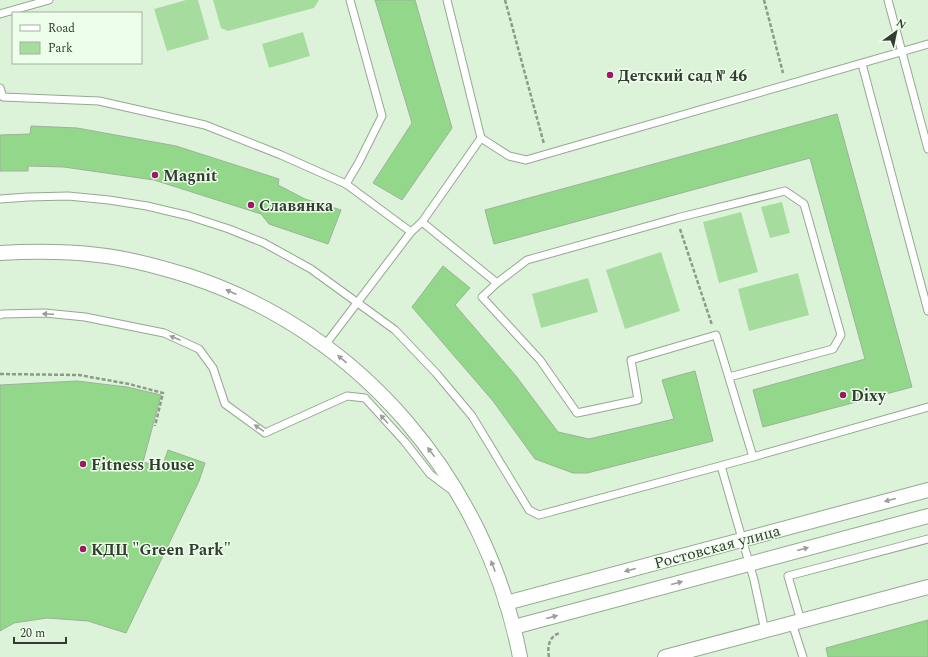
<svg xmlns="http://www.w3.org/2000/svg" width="928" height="657" font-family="Spectral,serif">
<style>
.green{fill:#a6dd9f}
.building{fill:#93d88a;stroke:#9cb299}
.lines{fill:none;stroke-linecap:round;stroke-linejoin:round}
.service-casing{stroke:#94a991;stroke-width:9}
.minor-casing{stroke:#94a991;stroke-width:16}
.path{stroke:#8b9b88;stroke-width:2.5;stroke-dasharray:4 2;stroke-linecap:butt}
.service{stroke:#fff;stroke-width:7}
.minor{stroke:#fff;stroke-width:14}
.oneway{fill:#999e98}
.poi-dot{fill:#9f1766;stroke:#edffea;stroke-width:1.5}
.labels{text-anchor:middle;stroke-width:3;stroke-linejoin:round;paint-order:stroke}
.poi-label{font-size:16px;font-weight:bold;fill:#333c32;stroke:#edffea;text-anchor:start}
.street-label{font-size:16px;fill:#333c32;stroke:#edffea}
</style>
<rect width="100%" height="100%" fill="#ddf3d9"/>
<!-- green -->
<g class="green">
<polygon points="186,0 198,0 209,39 167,51 154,9"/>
<polygon points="213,0 319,0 314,8 228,31 221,28"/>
<polygon points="303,32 310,56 269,68 262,44"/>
<polygon points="782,202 790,233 770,238 761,207"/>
<polygon points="741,212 758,272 719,283 703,222"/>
<polygon points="661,252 680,311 625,329 606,270"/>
<polygon points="798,273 809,315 749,331 738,289"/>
<polygon points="588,278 598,312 541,328 532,294"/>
</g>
<!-- building -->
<g class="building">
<polygon points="375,0 415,0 452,128 402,200 373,183 412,123"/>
<polygon points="837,114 912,387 763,427 753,390 865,359 810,158 494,244 485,210"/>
<polygon points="31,126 77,128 176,146 279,179 278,185 305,199 341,210 328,244 269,224 261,214 154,180 64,167 28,166 28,171 0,171 0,135 30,134"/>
<polygon points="443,266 470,288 455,305 516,376 558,432 589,439 674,419 662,380 695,371 713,441 587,473 573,473 535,459 493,401 412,307"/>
<polygon points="77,381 127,387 161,395 143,462 162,467 168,450 205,463 199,481 126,633 88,621 47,618 14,623 0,631 0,385"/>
<polygon points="928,620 928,657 828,657 826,648"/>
</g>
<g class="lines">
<defs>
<g id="service">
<polyline points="447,0 481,138 509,156 526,160 928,44"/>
<polyline points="888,0 928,149"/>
<polyline points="0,14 49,0"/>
<polyline points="862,64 928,311"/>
<polyline points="0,88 3,97 99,101 205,125 281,155 346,184 411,232"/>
<polyline points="346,184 359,162 382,116 350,0"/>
<polyline points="0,199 28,197 68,196 109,200 147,206 189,216 229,229 264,243 311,269 395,330 436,373 472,416 529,510 539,515 753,457 928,407"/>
<polyline points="422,222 497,283 482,297 540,360 577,413 638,400 631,360 716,335 753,457"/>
<polyline points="497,283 527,260 677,218 785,191 804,204 841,335 833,349 729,377"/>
<polyline points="0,315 2,314 45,313 85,317 164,333 199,349 213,368 225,404 265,433 347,396 365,398 405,442 430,474 450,489"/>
<polyline points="325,345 411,232 422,222 481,138"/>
<polyline points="721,466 754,580 765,631"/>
<polyline points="801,621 788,576 928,539"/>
<polyline points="792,623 803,657"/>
</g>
<g id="minor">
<path d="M0,253C33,251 65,251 98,255C129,258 160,267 189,276C361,332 486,481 520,657"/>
<polyline points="506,603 928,490"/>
<polyline points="514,627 928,516"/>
<polyline points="665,657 928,587"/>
</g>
</defs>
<!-- service casing -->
<use href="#service" class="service-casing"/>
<!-- minor casing -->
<use href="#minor" class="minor-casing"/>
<!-- path -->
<g class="path">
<polyline points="505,0 544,144"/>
<polyline points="764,0 783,73"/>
<polyline points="680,229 712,325"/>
<polyline points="0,374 79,375 129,384 163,393 155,426"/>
<path d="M549,657C547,647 549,636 560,633"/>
</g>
<!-- service -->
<use href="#service" class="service"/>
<!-- minor -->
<use href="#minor" class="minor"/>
</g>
<!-- one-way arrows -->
<defs><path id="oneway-solid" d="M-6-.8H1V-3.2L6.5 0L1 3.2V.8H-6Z"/></defs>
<g class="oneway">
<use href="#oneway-solid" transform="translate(231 292) rotate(-155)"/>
<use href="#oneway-solid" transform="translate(48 314) rotate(-177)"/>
<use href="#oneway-solid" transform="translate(175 338) rotate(-157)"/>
<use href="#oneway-solid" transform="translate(342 359) rotate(-140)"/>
<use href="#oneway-solid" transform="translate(384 419) rotate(-132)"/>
<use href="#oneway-solid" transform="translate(259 428) rotate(-145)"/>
<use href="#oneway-solid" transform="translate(431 452) rotate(-127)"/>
<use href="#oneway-solid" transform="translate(890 500) rotate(165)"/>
<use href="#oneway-solid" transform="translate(803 549) rotate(-15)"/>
<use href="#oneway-solid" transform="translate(493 566) rotate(-111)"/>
<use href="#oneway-solid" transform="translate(630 570) rotate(165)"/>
<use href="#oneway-solid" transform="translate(677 583) rotate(-15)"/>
<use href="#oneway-solid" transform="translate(552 617) rotate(-15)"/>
</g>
<!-- markers -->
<g class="poi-dot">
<circle cx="610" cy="75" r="4"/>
<circle cx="155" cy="175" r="4"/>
<circle cx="251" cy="205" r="4"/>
<circle cx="843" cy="395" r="4"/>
<circle cx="83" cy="464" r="4"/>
<circle cx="83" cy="549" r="4"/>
</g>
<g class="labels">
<!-- poi labels -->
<g class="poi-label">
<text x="618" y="81">Детский сад № 46</text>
<text x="163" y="181">Magnit</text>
<text x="259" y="211">Славянка</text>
<text x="851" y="401">Dixy</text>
<text x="91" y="470">Fitness House</text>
<text x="91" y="555">КДЦ "Green Park"</text>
</g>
<!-- street labels -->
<g class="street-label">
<text transform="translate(717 546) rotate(-15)" y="6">Ростовская улица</text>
</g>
</g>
<!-- legend -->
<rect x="12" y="12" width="130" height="52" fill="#edffea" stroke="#a3b1a0"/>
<rect x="20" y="25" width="20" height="6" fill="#ffffff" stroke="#a3b1a0"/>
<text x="48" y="32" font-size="12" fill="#333c32">Road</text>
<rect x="20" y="42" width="20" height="12" fill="#a6dd9f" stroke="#a3b1a0"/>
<text x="48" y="52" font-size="12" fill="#333c32">Park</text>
<!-- north arrow -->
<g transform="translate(896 32) rotate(33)" stroke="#edffea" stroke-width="3" paint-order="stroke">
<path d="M0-3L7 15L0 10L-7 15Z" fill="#333c32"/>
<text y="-6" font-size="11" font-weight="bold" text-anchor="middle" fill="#333c32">N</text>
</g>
<!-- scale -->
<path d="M14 637v6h52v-6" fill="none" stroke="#333c32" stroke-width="2"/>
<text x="20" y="637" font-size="12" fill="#333c32" stroke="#edffea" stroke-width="3" paint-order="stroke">20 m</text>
</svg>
